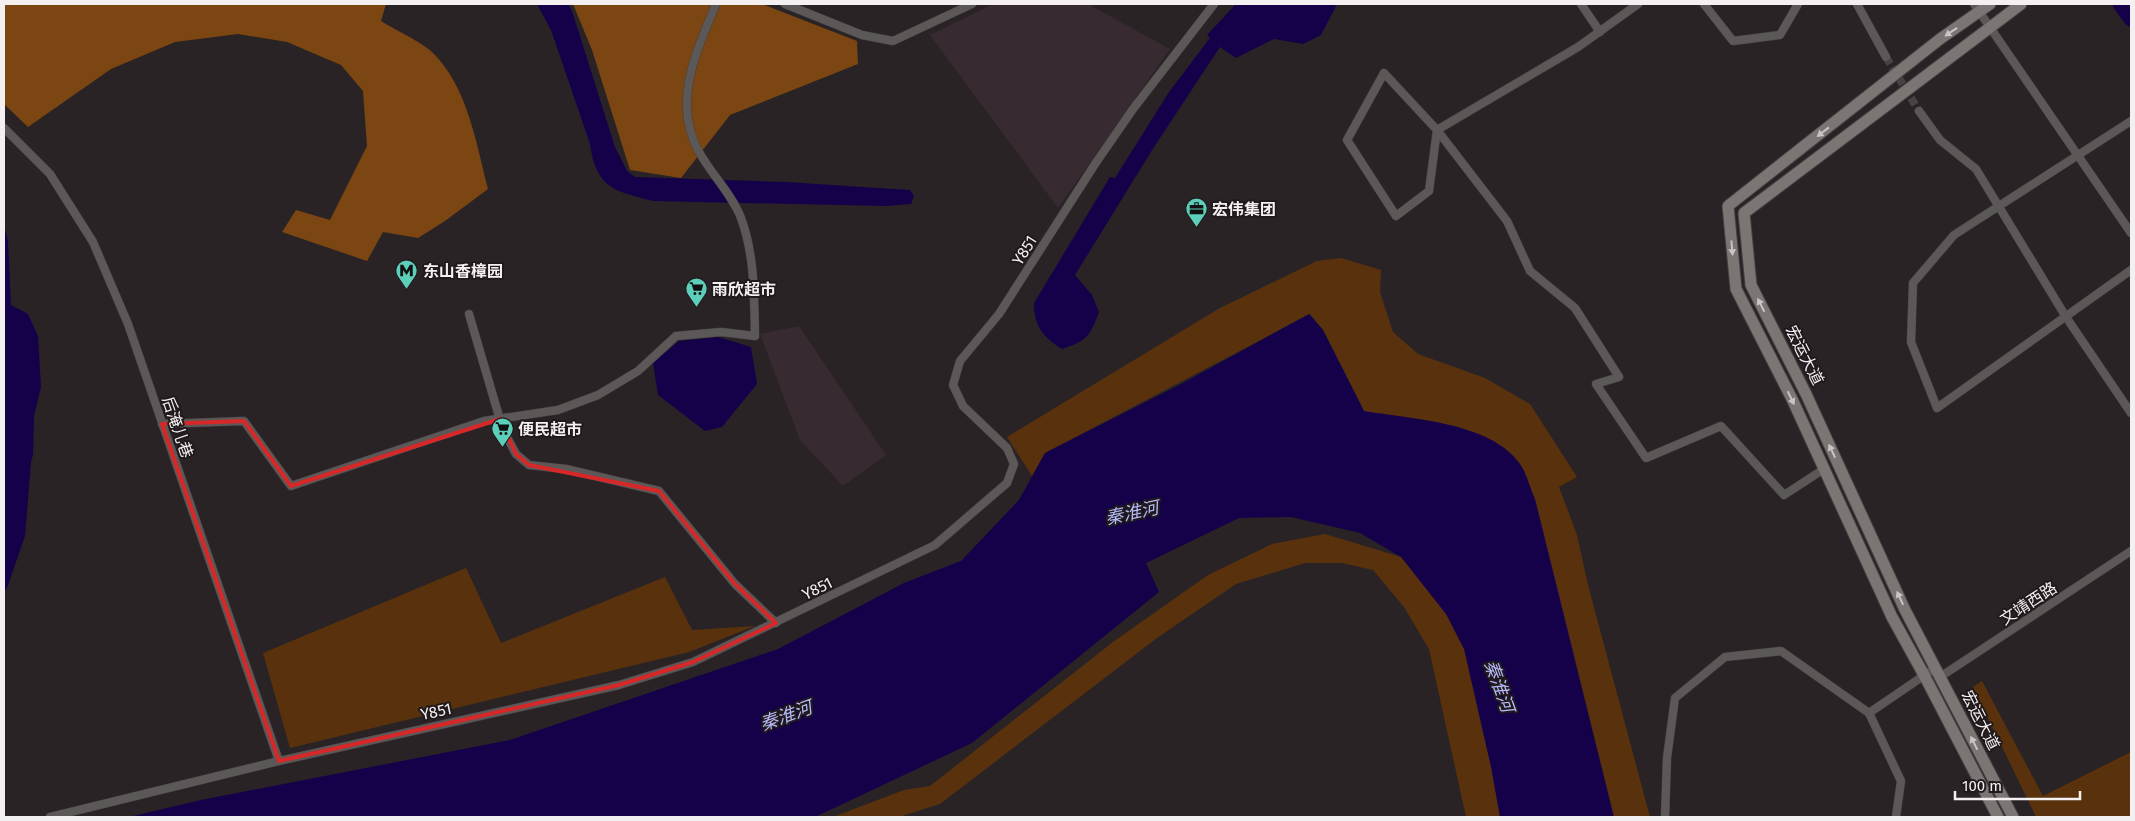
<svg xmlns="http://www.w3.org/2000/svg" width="2135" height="821" font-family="'Fira Sans','Noto Sans SC',sans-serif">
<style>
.built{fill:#372a30}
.green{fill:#59320d}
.forest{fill:#7b4611}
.water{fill:#15004a}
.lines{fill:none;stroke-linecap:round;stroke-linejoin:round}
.river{stroke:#15004a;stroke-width:15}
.minor-tunnel{stroke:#474244;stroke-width:8;stroke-dasharray:8 4;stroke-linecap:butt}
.minor-casing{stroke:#454042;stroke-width:9}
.secondary-casing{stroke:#454042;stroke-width:13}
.minor{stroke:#5c5858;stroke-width:8}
.secondary{stroke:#7b7574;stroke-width:11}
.oneway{fill:#cac4c5}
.marked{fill:none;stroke:#d62828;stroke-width:4;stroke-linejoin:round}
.labels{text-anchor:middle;stroke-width:4;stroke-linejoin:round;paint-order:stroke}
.poi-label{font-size:16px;font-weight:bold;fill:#f4eff1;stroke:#201a1c;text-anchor:start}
.street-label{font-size:16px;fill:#f4eff1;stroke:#201a1c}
.water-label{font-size:18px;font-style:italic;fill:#b7bafa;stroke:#201a1c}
</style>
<rect width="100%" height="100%" fill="#292326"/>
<!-- built -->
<g class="built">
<polygon points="993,4 1088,4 1170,49 1058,208 930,35"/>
<polygon points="799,326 886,455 843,486 800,440 760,334"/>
</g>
<!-- green -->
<g class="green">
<polygon points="1341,258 1381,270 1380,292 1393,332 1418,354 1485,378 1530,404 1577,477 1559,487 1577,535 1588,585 1650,817 1466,817 1429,649 1404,607 1373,570 1342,563 1305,563 1236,584 1157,638 940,804 899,817 833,817 904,790 930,786 1113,642 1208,575 1272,544 1325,534 1401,557 1364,411 1323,330 1310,314 1045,453 1032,476 1007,437 1220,308 1317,261"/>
<polygon points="466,568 501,643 665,577 692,630 755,626 689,652 290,748 263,653"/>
<polygon points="1982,681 2043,796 2131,752 2131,817 2036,817 1973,687"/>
</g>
<!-- forest -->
<g class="forest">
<path d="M4,4H386L381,21C395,30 422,42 433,53C468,88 476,143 488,189L445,221L418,238L383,232L367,261L282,232L296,210L330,220L367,146L363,91L341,65L287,42L238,34L175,42L111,69L28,127L4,104Z"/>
<polygon points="573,4 762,4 857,41 858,64 730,115 681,178 630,170 592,50"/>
</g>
<!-- water -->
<g class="water">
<path d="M537,4H568L572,11L615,147L627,171L635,177L785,182L910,190L914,196L911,204L886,206L653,201C614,191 596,188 590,144L551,30Z"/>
<path d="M1236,4H1337L1321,35L1303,44L1274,39L1236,58L1220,47L1154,147L1075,275L1092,295L1099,312C1090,336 1087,341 1062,349C1043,337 1034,326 1034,303L1110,177L1115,178L1169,92L1210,38L1207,35Z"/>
<polygon points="4,225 8,241 11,305 28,314 38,336 41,387 34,416 33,455 31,462 25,536 7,588 4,592"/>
<path d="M1309,314L1323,330L1364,411C1411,419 1491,422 1520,464C1527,474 1530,488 1535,499L1614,817H1500L1491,767L1464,649L1446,614L1401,557L1360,533L1291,517L1239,518L1146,563L1159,592L972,743L815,817H129L201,800L510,740L778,649L904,583L961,561L1019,500L1045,453L1183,383Z"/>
<polygon points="718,337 751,347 757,384 722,427 705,431 658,395 653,363 679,341"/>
</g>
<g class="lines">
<!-- river -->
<polyline class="river" points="2120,4 2131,19"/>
<!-- minor-tunnel -->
<polyline class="minor-tunnel" points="1886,57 1919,111"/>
<defs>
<g id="minor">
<polyline points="785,4 862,35 893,41 972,4"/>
<polyline points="1581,4 1600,32"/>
<polyline points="1704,4 1733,41 1780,35 1798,4"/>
<polyline points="1857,4 1886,57"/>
<polyline points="1974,4 2131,233"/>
<polyline points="1919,111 1940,140 1976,169 2066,317 2131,413"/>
<polyline points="2131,121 1954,235 1913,283 1911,342 1937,408 2131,270"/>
<polyline points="4,128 50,174 93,242 128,324 279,761"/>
<polyline points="1437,130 1429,191 1396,216 1347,140 1384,73 1437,130 1507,221 1530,271 1575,308 1619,377 1596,384 1646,458 1721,426 1784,495 1824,469"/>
<polyline points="1437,130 1578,47 1638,4"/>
<polyline points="469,314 503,430 516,454 529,465 566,469 659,491 735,584 776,623"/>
<path d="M162,424L244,421L291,486L484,421L558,410L598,395L638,371L676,336L721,332L755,336C754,296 755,256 741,218C732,194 710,173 698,150C672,101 697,50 716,4"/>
<polyline points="1940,677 2131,551"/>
<polyline points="1869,713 1935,668"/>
<polyline points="50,817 279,761 619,685 693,662 935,545 1007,483 1014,464 1007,448 963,406 953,385 960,361 999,314 1095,164 1133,109 1214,4"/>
<polyline points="1665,817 1667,758 1675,698 1725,657 1781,651 1869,713 1901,781 1896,817"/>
</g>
<g id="secondary">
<polyline points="1990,4 1940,39 1728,206 1736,289 1793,401 1892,617 1924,675 1998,817"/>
<polyline points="2013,817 1905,610 1806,394 1751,285 1744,213 2021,4"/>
</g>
</defs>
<!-- minor casing -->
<use href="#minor" class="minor-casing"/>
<!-- secondary casing -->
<use href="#secondary" class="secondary-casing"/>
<!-- minor -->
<use href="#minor" class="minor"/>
<!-- secondary -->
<use href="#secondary" class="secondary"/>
</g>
<!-- one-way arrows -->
<defs><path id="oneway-solid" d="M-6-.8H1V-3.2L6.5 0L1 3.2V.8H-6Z" transform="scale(1.25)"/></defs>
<g class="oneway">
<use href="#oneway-solid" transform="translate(1951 32) rotate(146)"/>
<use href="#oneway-solid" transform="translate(1823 132) rotate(142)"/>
<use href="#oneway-solid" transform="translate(1732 248) rotate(85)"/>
<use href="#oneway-solid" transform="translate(1761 305) rotate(-117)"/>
<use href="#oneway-solid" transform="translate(1791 398) rotate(64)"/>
<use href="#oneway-solid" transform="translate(1832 451) rotate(-115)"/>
<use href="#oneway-solid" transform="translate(1900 598) rotate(-115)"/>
<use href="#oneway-solid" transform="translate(1974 743) rotate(-117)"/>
</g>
<!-- marked area -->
<path class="marked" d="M500,419L516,454L529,465L659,491L735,584L776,623L693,662L619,685L279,761L162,424L244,421L291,486Z"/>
<!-- icons -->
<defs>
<symbol id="office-pin" viewBox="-11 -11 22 30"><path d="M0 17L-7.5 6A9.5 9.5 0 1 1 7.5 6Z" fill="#5dceb9" stroke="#201a1c"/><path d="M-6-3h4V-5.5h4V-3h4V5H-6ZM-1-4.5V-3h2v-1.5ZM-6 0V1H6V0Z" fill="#111"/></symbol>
<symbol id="metro-pin" viewBox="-11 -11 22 30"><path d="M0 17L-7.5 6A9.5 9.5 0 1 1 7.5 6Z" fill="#5dceb9" stroke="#201a1c"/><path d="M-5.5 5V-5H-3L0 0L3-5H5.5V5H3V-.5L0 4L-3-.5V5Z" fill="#111"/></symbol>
<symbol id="supermarket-pin" viewBox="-11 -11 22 30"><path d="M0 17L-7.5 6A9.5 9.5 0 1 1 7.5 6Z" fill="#5dceb9" stroke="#201a1c"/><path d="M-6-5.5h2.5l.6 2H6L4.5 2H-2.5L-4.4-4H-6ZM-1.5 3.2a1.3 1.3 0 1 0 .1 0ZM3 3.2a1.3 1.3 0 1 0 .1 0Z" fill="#111"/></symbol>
</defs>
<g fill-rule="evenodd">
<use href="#office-pin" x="1184" y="196" width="25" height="34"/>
<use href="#metro-pin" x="394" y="258" width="25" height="34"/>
<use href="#supermarket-pin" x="684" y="276" width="25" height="34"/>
<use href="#supermarket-pin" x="490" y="416" width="25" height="34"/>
</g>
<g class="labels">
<!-- poi labels -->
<g class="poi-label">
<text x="1212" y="215">宏伟集团</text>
<text x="423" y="277">东山香樟园</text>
<text x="712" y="295">雨欣超市</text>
<text x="518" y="435">便民超市</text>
</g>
<!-- street labels -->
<g class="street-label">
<text transform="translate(1024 250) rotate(-58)" y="6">Y851</text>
<text transform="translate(1805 355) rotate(63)" y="6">宏运大道</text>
<text transform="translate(178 427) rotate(71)" y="6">后淹儿巷</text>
<text transform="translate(817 588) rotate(-26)" y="6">Y851</text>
<text transform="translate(2028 603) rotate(-33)" y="6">文靖西路</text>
<text transform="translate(436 711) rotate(-12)" y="6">Y851</text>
<text transform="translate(1981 720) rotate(63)" y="6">宏运大道</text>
</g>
<!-- water labels -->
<g class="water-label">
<text transform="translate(1132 513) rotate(-12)" y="6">秦淮河</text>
<text transform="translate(1499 686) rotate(70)" y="6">秦淮河</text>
<text transform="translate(786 716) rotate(-20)" y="6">秦淮河</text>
</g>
</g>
<!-- border -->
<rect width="2135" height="821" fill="none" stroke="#f4eff1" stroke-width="10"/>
<!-- scale -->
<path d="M1955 791v8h125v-8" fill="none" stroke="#f4eff1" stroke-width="2.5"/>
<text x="1962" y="791" font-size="15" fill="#f4eff1" stroke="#201a1c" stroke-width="4" paint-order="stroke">100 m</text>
</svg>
